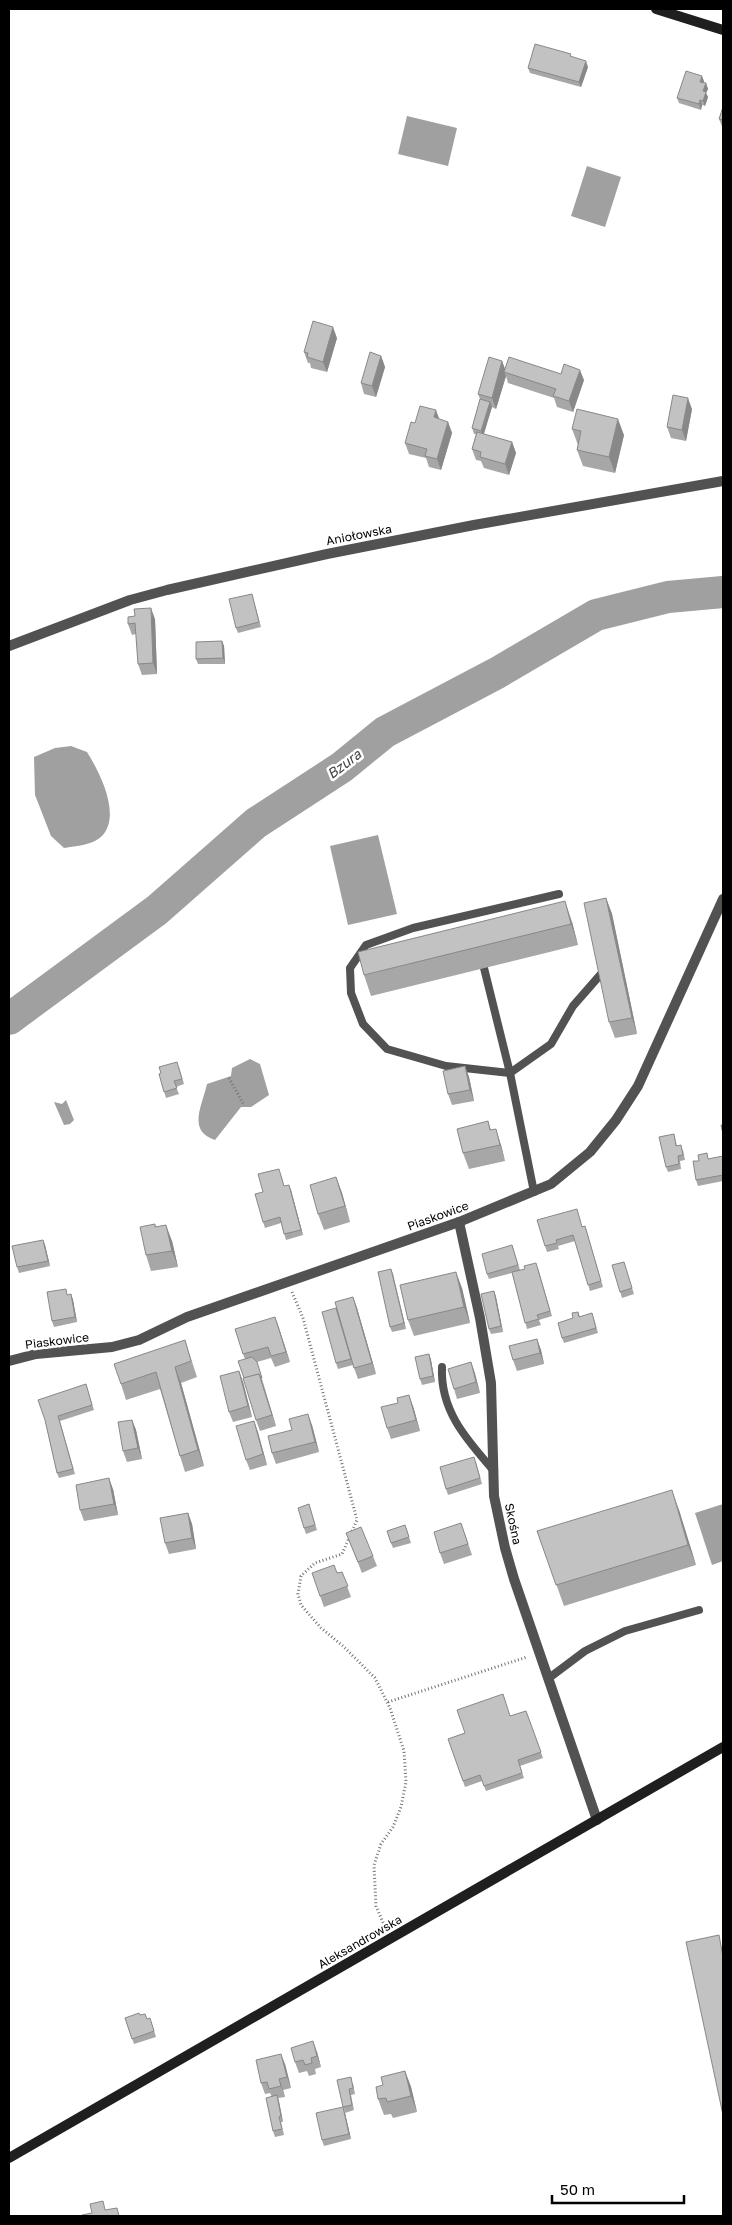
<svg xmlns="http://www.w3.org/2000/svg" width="732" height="2225" font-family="'Golos Text',sans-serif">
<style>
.water{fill:#a0a0a0}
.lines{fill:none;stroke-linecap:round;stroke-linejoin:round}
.river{stroke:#a0a0a0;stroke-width:32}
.path{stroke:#747474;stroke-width:3;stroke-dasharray:1 2.5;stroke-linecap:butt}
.lane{stroke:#525252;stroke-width:8}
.street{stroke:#525252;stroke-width:10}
.secondary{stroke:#1f1f1f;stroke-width:10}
.wall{fill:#a7a7a7}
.shaded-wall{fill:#888}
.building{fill:#c2c2c2;stroke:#888}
.labels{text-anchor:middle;stroke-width:5;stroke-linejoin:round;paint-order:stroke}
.street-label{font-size:12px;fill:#000;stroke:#fff}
.water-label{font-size:14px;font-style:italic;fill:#414141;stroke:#fff}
</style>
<rect width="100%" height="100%" fill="#fff"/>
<!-- water -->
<g class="water">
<polygon points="407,116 457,128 448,166 398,154"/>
<polygon points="587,166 621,177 605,227 571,216"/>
<path d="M71,746L87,752C99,771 122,815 102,836C93,845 76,846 64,848L51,836L35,795L34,757L55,748Z"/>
<polygon points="378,835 397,914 348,925 330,846"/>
<path d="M250,1059L260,1064L269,1095L251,1107H241L215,1140C187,1131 202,1106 207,1084L231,1076L232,1068Z"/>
<polygon points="66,1100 74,1120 70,1124 64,1125 54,1102 62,1104"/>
<polygon points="723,1504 723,1561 712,1565 695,1513"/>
</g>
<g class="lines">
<!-- river -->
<polyline class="river" points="9,1019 157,910 256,823 342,767 385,732 497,673 596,615 668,597 723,592"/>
<!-- path -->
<g class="path">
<polyline points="229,1078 244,1105"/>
<polyline points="292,1292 303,1318 357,1520 342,1554 315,1563 301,1576 298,1594 301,1605 321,1628 343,1646 375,1678 390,1708 404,1751 406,1782 401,1807 393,1827 381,1844 374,1865 376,1906 385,1927"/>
<polyline points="388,1702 527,1657"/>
</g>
<!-- lane -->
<g class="lane">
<polyline points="559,894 413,928 366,945 350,968 351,993 363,1024 387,1049 446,1066 510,1073 551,1044 573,1006 601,974"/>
<polyline points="484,968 510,1073 534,1192"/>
<path d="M442,1367C440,1411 467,1440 494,1471"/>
<polyline points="549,1678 585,1651 625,1631 699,1610"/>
</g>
<!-- street -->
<g class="street">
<polyline points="9,646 130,600 167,590 327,554 474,525 723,481"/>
<polyline points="459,1222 480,1318 491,1383 494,1496 505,1548 514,1579 597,1820"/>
<polyline points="9,1361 36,1354 112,1347 139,1340 187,1317 459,1222 551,1184 590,1152 616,1120 638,1086 723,899"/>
</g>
<!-- secondary -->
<g class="secondary">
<polyline points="656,9 723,30"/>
<polyline points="9,2158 723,1747"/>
</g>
</g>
<!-- wall -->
<g class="wall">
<polygon points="588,67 581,87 530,73 528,68"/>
<polygon points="704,81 703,83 706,83 708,89 706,93 708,97 705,106 702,105 701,110 679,103 677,98"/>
<polygon points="719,119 723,120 723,129"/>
<polygon points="337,338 327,372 311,368 310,363 308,363 304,352"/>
<polygon points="381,356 385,367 376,397 364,394 361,383"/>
<polygon points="502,361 505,369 561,374 584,380 573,412 557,407 554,398 508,383 506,376 496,409 492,407 484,434 512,442 516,453 509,475 484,468 481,461 476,460 472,449 476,434 474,434 472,428 480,399 478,394"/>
<polygon points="692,409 686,441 671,438 667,427"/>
<polygon points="439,419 448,422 452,433 441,470 429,467 426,458 409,454 405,443 415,423"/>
<polygon points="572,429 624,435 615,473 583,466 577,450 578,445"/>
<polygon points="252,594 261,627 238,633 236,628"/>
<polygon points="135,616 155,619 157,674 142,675 138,664 136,634 132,635 128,624"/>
<polygon points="222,641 224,646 225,664 198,664 196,659"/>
<polygon points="606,898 612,914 637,1034 615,1038 609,1022"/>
<polygon points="572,922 578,945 371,996 364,975"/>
<polygon points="465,1066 469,1077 474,1101 452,1105 448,1094"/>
<polygon points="179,1067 184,1084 176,1087 179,1094 166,1098 159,1074"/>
<polygon points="488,1121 491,1130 501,1145 505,1161 469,1169 463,1153"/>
<polygon points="674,1134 677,1146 683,1150 685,1160 680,1161 681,1169 668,1172 666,1167"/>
<polygon points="723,1156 723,1181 698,1186 696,1180 709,1159"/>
<polygon points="281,1175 284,1186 291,1190 303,1235 286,1240 281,1223 265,1228 263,1222 263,1192"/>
<polygon points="336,1177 342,1193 350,1222 324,1230 318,1214"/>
<polygon points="155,1224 156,1227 172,1241 178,1267 151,1271 146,1255"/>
<polygon points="583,1226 585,1226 587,1232 603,1287 590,1291 575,1241 558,1246 559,1249 547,1252 545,1246"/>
<polygon points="43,1240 45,1245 50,1266 19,1273 17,1267"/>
<polygon points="512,1245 520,1270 538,1268 552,1316 539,1320 541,1325 527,1329 512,1273 489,1279 487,1274"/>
<polygon points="624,1262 634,1294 622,1298 612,1265"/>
<polygon points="391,1269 406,1329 392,1332 390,1327"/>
<polygon points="462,1288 470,1323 414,1336 408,1320"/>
<polygon points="494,1291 496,1297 503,1332 491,1334 489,1329"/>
<polygon points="71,1294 73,1300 77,1322 54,1327 52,1321"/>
<polygon points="353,1297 357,1308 376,1374 358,1379 353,1365 338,1369 336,1363 336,1308"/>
<polygon points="578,1312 580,1317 594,1319 598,1333 564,1343 562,1338"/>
<polygon points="275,1317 290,1362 275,1367 271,1358 257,1362 276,1426 260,1431 256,1420 245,1359 243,1354"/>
<polygon points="537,1339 541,1350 544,1364 517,1371 513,1360"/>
<polygon points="185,1340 197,1377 181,1383 204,1466 185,1472 180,1456 160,1389 126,1400 121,1384"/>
<polygon points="429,1354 431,1360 435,1382 422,1385 420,1379"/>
<polygon points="471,1362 480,1393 457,1399 454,1389"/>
<polygon points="239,1371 243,1382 252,1417 233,1422 229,1412"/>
<polygon points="86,1384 94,1410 60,1421 75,1474 59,1478 57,1473 45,1420"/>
<polygon points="398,1403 413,1406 420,1431 391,1439 387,1428"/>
<polygon points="132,1420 136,1430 142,1459 127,1462 123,1451"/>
<polygon points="254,1421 267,1465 250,1470 246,1460"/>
<polygon points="312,1425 319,1452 276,1464 272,1453 292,1430"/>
<polygon points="476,1462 482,1484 448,1495 446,1489"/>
<polygon points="113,1489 118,1515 84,1521 80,1510"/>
<polygon points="309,1504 317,1530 306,1534 304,1528"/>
<polygon points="679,1510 696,1565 564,1606 537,1531"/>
<polygon points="188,1513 192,1524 196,1549 169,1554 165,1543"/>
<polygon points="405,1525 411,1543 393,1548 391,1543"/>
<polygon points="346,1533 373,1556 377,1566 362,1573"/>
<polygon points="465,1534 472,1555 444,1564 440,1553"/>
<polygon points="342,1572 351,1597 324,1607 320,1596 337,1573"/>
<polygon points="526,1711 543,1758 520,1766 524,1778 486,1791 482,1781 465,1787 448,1739"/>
<polygon points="140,2015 147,2019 150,2018 156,2037 134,2044 125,2018"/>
<polygon points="317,2052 321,2067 315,2069 316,2074 309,2076 307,2071 299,2073 295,2062"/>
<polygon points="285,2064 291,2088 283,2090 285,2097 278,2098 283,2122 281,2122 284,2135 275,2137 273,2131 272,2097 270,2093 265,2094 261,2083"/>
<polygon points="405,2071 411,2087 417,2112 393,2118 391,2114 384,2115 378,2099 383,2085"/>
<polygon points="337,2080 353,2083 355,2094 351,2095 354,2110 345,2113"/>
<polygon points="345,2113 351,2139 324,2146 322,2140"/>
</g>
<!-- shaded-wall -->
<g class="shaded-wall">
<polygon points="586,61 588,67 581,87 579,82"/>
<polygon points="702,76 704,81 702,87 700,82"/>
<polygon points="706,83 708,89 706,93 708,97 705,106 703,101 703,91"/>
<polygon points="700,100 702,105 701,110 699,104"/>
<polygon points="333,327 337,338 327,372 323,362"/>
<polygon points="381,356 385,367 376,397 372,386"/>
<polygon points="502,361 506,372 504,372 506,376 496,409 492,398"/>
<polygon points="580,370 584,380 573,412 569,401"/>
<polygon points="688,398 692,409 686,441 682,430"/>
<polygon points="490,402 492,407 483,436 481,431"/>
<polygon points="436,410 440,421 434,417"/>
<polygon points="618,419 624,435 615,473 609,457"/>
<polygon points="448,422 452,433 441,470 437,459"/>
<polygon points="512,442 516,453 509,475 505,464"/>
<polygon points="151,608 155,619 157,674 153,663"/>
<polygon points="222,641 224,646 225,664 223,658"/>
<polygon points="606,898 612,914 637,1034 632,1018"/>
<polygon points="565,901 572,922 578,945 571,924"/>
<polygon points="465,1066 469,1077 474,1101 470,1090"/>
<polygon points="496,1129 501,1145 505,1161 500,1145"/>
<polygon points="336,1177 342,1193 350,1222 345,1206"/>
<polygon points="289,1185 291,1190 303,1235 301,1230"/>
<polygon points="166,1225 172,1241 178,1267 172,1251"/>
<polygon points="43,1240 45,1245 50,1266 48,1261"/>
<polygon points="391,1269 393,1274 406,1329 404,1323"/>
<polygon points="456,1272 462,1288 470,1323 464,1307"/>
<polygon points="494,1291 496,1297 503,1332 501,1326"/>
<polygon points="71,1294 73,1300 77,1322 75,1317"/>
<polygon points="353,1297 357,1308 376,1374 372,1363"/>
<polygon points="275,1317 279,1328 290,1362 286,1352"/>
<polygon points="537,1339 541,1350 544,1364 540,1353"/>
<polygon points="429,1354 431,1360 435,1382 433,1376"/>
<polygon points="471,1362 475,1373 480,1393 476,1382"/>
<polygon points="175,1367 181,1383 204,1466 198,1450"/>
<polygon points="239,1371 243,1382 252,1417 248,1406"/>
<polygon points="259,1374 263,1385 276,1426 272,1415"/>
<polygon points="409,1395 413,1406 420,1431 416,1420"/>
<polygon points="308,1414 312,1425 319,1452 315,1442"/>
<polygon points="132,1420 136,1430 142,1459 138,1448"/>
<polygon points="254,1421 258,1432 267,1465 263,1454"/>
<polygon points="109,1478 113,1489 118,1515 114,1504"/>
<polygon points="672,1490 679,1510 696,1565 688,1545"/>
<polygon points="188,1513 192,1524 196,1549 192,1538"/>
<polygon points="313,2041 317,2052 321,2067 317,2056"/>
<polygon points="281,2054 285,2064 291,2088 287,2077"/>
<polygon points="405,2071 411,2087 417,2112 411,2096"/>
<polygon points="279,2079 283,2090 285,2097 281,2086"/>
<polygon points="277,2095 279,2101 283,2122 281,2116"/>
<polygon points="343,2107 345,2113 351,2139 349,2134"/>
</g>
<!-- building -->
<g class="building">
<polygon points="535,44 571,54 570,56 586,61 579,82 528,68"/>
<polygon points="686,71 702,76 700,82 706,83 703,91 706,92 703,101 700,100 699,104 677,98"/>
<polygon points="723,107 723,120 719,119"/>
<polygon points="313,321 333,327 323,362 307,357 308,353 304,352"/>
<polygon points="370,352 381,356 372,386 361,383"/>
<polygon points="489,357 502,361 492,398 478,394"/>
<polygon points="509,357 561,374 564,364 580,370 569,401 553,396 556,389 504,372"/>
<polygon points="673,395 688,398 682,430 667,427"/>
<polygon points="480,399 490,402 481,431 472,428"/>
<polygon points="420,406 436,410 434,417 448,422 437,459 425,456 427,449 405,443 411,422 415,423"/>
<polygon points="577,409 618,419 609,457 577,450 581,431 572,429"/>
<polygon points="477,432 512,442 505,464 480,457 481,452 472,449"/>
<polygon points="252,594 259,622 236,628 229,599"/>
<polygon points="151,608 153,663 138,664 135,623 128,624 128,617 135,616 134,609"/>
<polygon points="222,641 223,658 196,659 196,642"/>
<polygon points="606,898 632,1018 609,1022 584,903"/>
<polygon points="565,901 571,924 364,975 358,952"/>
<polygon points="177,1062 182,1079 174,1081 177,1088 164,1092 159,1074 161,1073 159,1067"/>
<polygon points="465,1066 470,1090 448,1094 443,1071"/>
<polygon points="488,1121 490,1130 496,1129 500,1145 463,1153 457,1129"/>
<polygon points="721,1125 723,1125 723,1134"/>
<polygon points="674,1134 676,1146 681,1145 683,1155 678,1156 679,1164 666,1167 659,1137"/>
<polygon points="707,1153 708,1159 723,1156 723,1175 696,1180 693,1161 699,1161 698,1155"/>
<polygon points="279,1169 284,1186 289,1185 301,1230 284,1234 280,1217 263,1222 255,1194 263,1192 258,1174"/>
<polygon points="336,1177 345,1206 318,1214 310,1185"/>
<polygon points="577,1209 582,1227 585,1226 601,1281 588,1285 573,1235 556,1240 557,1243 545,1246 537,1220"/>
<polygon points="155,1224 155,1227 166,1225 172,1251 146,1255 140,1227"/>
<polygon points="43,1240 48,1261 17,1267 12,1246"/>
<polygon points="512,1245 518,1265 487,1274 482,1254"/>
<polygon points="624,1262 632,1288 620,1292 612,1265"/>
<polygon points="536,1263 550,1311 537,1315 539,1319 525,1323 512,1272 525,1269 524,1266"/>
<polygon points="391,1269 404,1323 390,1327 378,1272"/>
<polygon points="456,1272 464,1307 408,1320 400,1285"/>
<polygon points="66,1289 67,1295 71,1294 75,1317 52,1321 47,1292"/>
<polygon points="494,1291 501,1326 489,1329 481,1294"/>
<polygon points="353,1297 372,1363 354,1368 335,1302"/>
<polygon points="336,1308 351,1359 336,1363 322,1312"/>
<polygon points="578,1312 579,1317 592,1313 596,1328 562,1338 558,1323 573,1318 572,1313"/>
<polygon points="275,1317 286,1352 271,1356 268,1347 243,1354 235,1329"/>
<polygon points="537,1339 540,1353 513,1360 509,1346"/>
<polygon points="185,1340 191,1361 175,1367 198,1450 180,1456 156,1372 121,1384 114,1364"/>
<polygon points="429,1354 433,1376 420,1379 415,1357"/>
<polygon points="252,1357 257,1362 262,1378 261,1378 259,1374 244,1378 238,1361"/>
<polygon points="471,1362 476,1382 454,1389 448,1369"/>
<polygon points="239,1371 248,1406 229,1412 220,1376"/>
<polygon points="259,1374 272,1415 256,1420 243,1378"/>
<polygon points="86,1384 92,1405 58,1416 73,1469 57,1473 45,1420 38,1400"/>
<polygon points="409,1395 416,1420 387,1428 381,1407 398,1403 397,1398"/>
<polygon points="308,1414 315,1442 272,1453 268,1436 292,1430 289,1419"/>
<polygon points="132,1420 138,1448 123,1451 118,1422"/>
<polygon points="254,1421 263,1454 246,1460 236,1426"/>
<polygon points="474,1457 480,1478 446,1489 440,1467"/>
<polygon points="109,1478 114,1504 80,1510 76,1485"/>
<polygon points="672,1490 688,1545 556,1585 537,1531"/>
<polygon points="309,1504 315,1525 304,1528 298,1508"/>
<polygon points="188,1513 192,1538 165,1543 160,1518"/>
<polygon points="461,1523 468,1544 440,1553 434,1532"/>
<polygon points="405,1525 409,1537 391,1543 387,1531"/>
<polygon points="361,1527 373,1556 358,1562 346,1533"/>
<polygon points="334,1565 337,1573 342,1572 348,1586 320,1596 312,1573"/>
<polygon points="503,1694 510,1716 526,1711 541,1752 518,1760 522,1773 484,1786 480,1775 463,1781 448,1739 465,1733 457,1710"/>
<polygon points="719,1935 723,1957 723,2115 686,1942"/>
<polygon points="139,2013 140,2015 145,2014 147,2019 150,2018 154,2031 132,2039 125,2018"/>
<polygon points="313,2041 317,2056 311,2058 312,2063 305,2065 303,2060 295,2062 291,2048"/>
<polygon points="281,2054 287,2077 279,2079 281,2086 269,2089 267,2082 261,2083 256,2060"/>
<polygon points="405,2071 411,2096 387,2102 386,2098 378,2099 376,2087 383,2085 381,2077"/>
<polygon points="351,2077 353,2088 349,2089 352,2105 343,2107 337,2080"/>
<polygon points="277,2095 281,2116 279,2117 282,2129 273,2131 266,2098"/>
<polygon points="343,2107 349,2134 322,2140 316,2113"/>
<polygon points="103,2201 105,2210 117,2208 119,2216 82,2216 82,2215 92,2213 90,2204"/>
</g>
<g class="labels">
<!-- street labels -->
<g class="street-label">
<text transform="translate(359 535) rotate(-11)" y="4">Aniołowska</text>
<text transform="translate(438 1216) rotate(-20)" y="4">Piaskowice</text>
<text transform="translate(57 1341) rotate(-7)" y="4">Piaskowice</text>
<text transform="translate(513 1524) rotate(78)" y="4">Skośna</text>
<text transform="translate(360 1942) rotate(-30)" y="4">Aleksandrowska</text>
</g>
<!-- water labels -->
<g class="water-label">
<text transform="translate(344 764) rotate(-37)" y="5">Bzura</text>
</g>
</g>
<!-- border -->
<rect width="732" height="2225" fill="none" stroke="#000000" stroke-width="20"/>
<!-- scale -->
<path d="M552 2195v8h132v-8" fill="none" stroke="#000000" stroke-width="2.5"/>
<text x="560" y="2195" font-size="15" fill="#000000" stroke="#ffffff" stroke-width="4" paint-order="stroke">50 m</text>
</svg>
